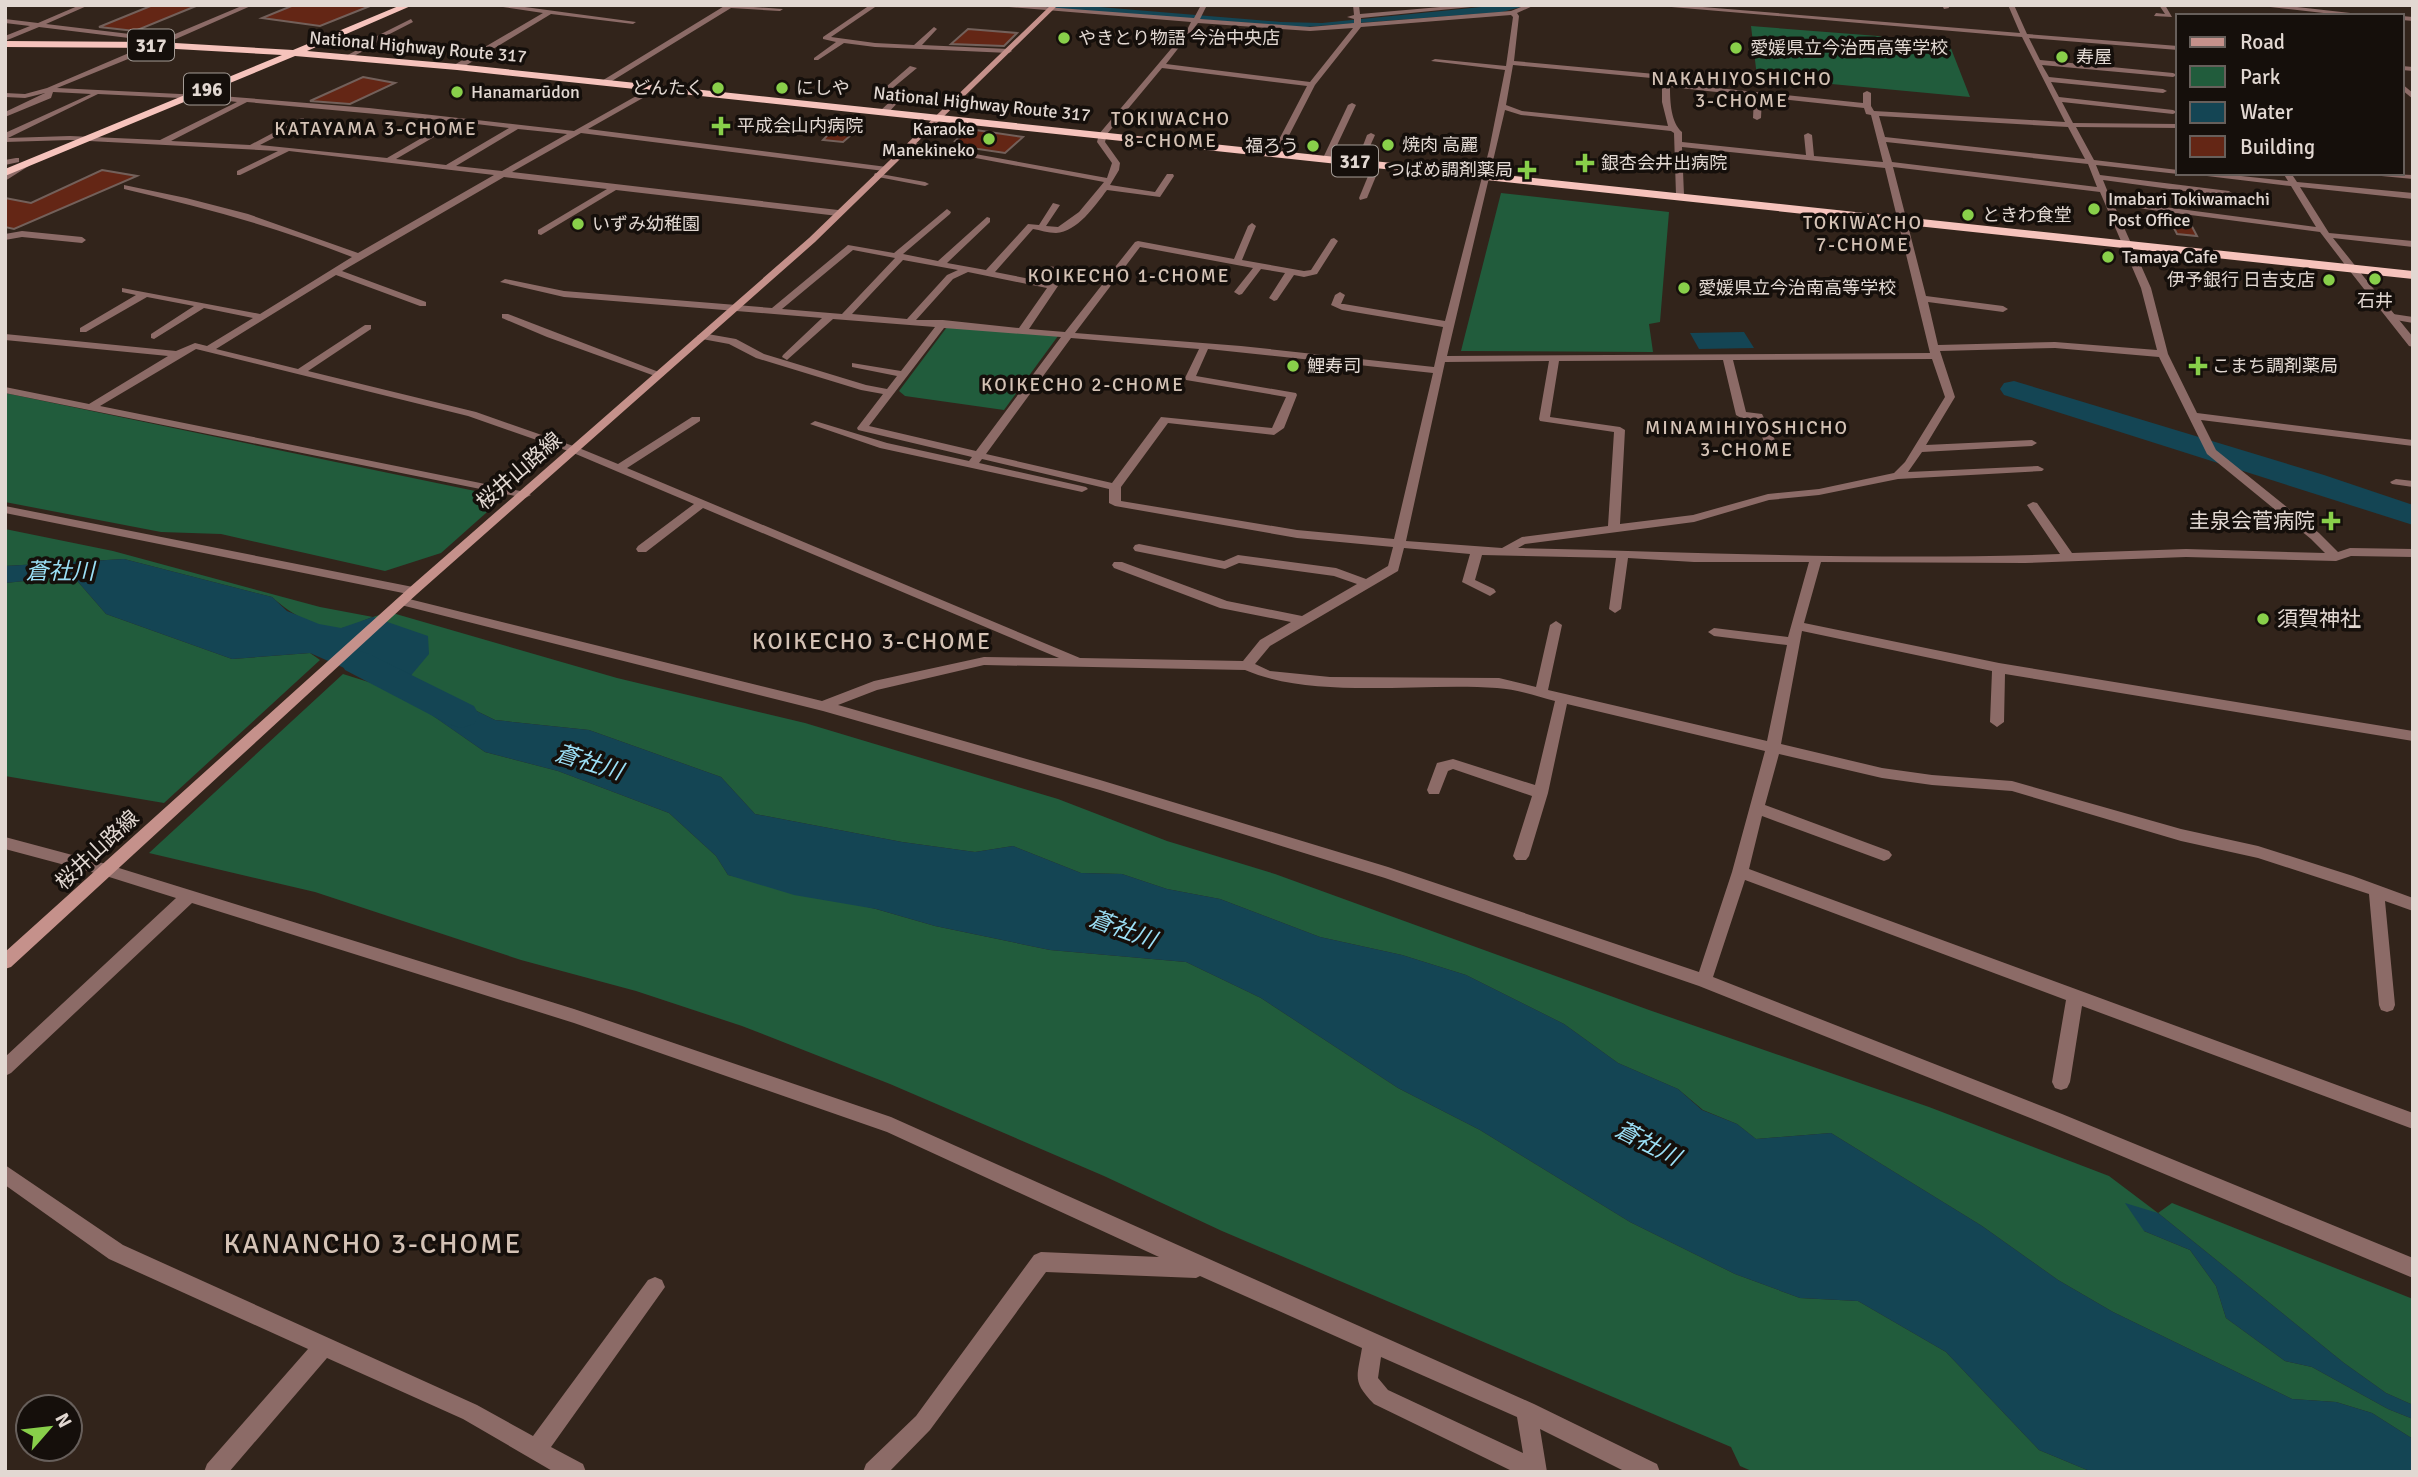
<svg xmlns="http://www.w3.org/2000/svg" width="2418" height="1477" font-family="Signika,'Noto Sans JP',sans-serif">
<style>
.green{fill:#215c3c}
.water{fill:#144554}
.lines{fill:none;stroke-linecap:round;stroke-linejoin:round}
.river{fill:#144554;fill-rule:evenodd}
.building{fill:#642615;stroke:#73605a;stroke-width:2}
.minor{fill:#8c6b67;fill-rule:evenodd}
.tertiary{fill:#8c6b67;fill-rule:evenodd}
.secondary{fill:#c5918b;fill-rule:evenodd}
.trunk{fill:#f6c3bc;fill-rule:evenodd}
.poi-dot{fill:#88cf4a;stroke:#150f0b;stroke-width:2.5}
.labels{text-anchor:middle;stroke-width:7;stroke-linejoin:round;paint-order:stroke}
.far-poi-label{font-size:18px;fill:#e2d8d2;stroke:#150f0b;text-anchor:start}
.far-street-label{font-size:18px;fill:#e2d8d2;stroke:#150f0b}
.shield{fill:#150f0b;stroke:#a49c96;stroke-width:2}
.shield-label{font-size:19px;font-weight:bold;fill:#e2d8d2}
.far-neighbourhood-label{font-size:19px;letter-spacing:2px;fill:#d4c2b5;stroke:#150f0b}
.street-label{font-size:21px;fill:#e2d8d2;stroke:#150f0b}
.poi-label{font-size:21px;fill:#e2d8d2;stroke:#150f0b;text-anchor:end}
.water-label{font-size:23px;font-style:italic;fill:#9bdff6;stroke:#150f0b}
.neighbourhood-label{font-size:23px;letter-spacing:2px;fill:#d4c2b5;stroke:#150f0b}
.near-neighbourhood-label{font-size:28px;letter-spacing:2px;fill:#d4c2b5;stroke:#150f0b}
</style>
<rect width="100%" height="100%" fill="#32241b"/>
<!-- green -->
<g class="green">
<polygon points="1751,26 1878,36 1910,43 1950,46 1970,97 1757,77"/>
<polygon points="1501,193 1669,212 1660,322 1649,324 1653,352 1461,351"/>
<polygon points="947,327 1058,336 1004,410 905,396 899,391"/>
<polygon points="5,393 504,497 441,553 385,571 221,534 161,532 5,502"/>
<path d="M5,529L113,551L320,607L373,617L389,612L617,678L805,723L1058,799L1167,841L1275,874L1649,1010L1929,1107L2109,1176L2158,1213L2172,1203L2413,1299V1405L2386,1393L2344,1363L2158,1213L2144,1231L2190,1250L2216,1286L2226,1318L2285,1361L2312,1367L2388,1409L2413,1419V1439L2372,1413L2336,1402L2292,1399L2113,1312L2058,1280L1982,1226L1831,1133L1756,1139L1737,1124L1703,1110L1678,1089L1618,1063L1564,1024L1466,975L1402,955L1320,937L1220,899L1167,889L1122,874L1081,873L1013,846L975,852L902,842L755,814L721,777L589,730L495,720L444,695L399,692L485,752L558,771L669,813L716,856L728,875L876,909L935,926L1050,950L1186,962L1261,998L1398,1088L1480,1130L1630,1222L1735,1274L1800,1298L1858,1301L1946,1352L2039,1450L2092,1472H1754L1740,1466L1731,1447L1222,1231L1104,1176L890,1084L742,1026L636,991L521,960L315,892L149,853L343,674L397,691L373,617C363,620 352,627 342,628C318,631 288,612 272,597L124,559L5,566Z"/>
<polygon points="73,576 106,614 232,659 310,653 320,660 164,803 5,776 5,583"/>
</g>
<!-- water -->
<g class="water">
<polygon points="1003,5 1075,5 1281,22 1322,23 1501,5 1529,5 1502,12 1305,27"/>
<polygon points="1744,332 1754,348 1699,349 1690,333"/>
<polygon points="124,559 272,597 287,611 319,624 341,628 373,617 428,636 429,654 398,691 444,695 495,720 589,730 721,777 755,814 902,842 975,852 1013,846 1081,873 1122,874 1167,889 1220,899 1320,937 1402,955 1466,975 1564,1024 1618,1063 1678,1089 1702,1110 1737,1124 1756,1139 1831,1133 1982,1226 2058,1280 2113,1312 2292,1399 2336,1402 2372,1413 2413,1439 2413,1472 2092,1472 2039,1450 1946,1352 1858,1301 1800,1298 1735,1274 1630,1222 1480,1130 1398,1088 1261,998 1186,962 1050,950 935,926 876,909 794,895 728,875 716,856 669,813 558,771 485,752 397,691 310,653 232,659 106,614 73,576 5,583 5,566"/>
<polygon points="2125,1203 2158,1213 2344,1363 2386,1393 2413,1405 2413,1419 2388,1409 2312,1367 2285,1361 2226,1318 2216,1286 2190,1250 2144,1231"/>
</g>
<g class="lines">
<!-- river -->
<g class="river">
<polygon points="2014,381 2324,475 2413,505 2413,525 2004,395 2000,389 2004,383"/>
<polygon points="357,650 369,654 474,706 479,715 474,724 461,728 448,724 345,670 340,662 345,654"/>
</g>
</g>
<!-- building -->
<g class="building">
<polygon points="153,5 196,6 135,31 99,27"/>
<polygon points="294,5 370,5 370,6 320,26 262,18"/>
<polygon points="968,29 1017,33 1004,46 951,44"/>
<polygon points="363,77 395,83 350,104 310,101"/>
<polygon points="837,125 859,128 843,142 823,140"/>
<polygon points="969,129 1023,137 1005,153 958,146 961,143 955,141"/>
<polygon points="102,170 137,176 14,229 5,227 5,198 31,203"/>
<polygon points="2168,216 2188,219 2197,236 2177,234"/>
</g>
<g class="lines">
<!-- minor -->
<g class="minor">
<path d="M80,5H89L46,24L138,35L156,42L244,5H253L160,46L57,88L221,96L369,108L574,131L654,86H657V90L588,129L887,167V171H884L581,133L512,172L838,210L842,213L838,216L616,190L541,235L538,234V230L607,189L504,177L342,271L426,302V306H420L336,275L216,349L298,369L365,325H371V329L308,371L476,412L579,448L618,464L692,417H700V421L627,468L1080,658L1243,661L1260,640L1291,622L1220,608L1114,568L1112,565L1114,562H1122L1227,601L1302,616L1357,584L1334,576L1239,563L1225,569L1135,551L1133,548L1135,545L1139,544L1224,561L1238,555L1336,568L1366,579L1388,566L1393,547L1297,538L1115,506L1109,503V489L982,459L979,463L1086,487L1088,489L1082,492L880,448L810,424L815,421L887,443L969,461L972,457L858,430L857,428L883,394L861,390L756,358L729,344L702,339L697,336L702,333L736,339L764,354L866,385L887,389L897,376L852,367V363L901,371L935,327L833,319L787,360L782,357L783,355L822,318L564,297L500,282L505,279L564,291L772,308L848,245L894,253L947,209L951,212L950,214L903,254L938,261L987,217L990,218V222L947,263L986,270L1028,224L1039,225L1053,203L1060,205L1046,226L1058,227L1079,212L1104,182L912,146H909V142L1107,178L1112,163L1097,142L1099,134L1187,30L1191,22L985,5H1018L1194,18L1201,5H1207L1200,19L1310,27L1354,23V19L1347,17L1354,15L1353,5H1359L1360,14L1463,5H1491L1361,18V23L1511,11L1526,5H1535L1517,13L1519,16L1514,61L1666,75L1670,77V83L1863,103V93L1867,91L1871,93V106L1874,111L2065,122L2022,37L1648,5H1678L2020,33L2008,5H2014L2027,34L2178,46V50L2029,38L2040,60L2173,73L2177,75L2173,77L2042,65L2049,77L2163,89L2167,91L2163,93L2051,82L2059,97L2173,110L2177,112L2173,114L2062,102L2073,123L2178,124V128L2076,127L2094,160L2178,170V173H2181L2178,174L2096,165L2100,175L2229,191L2233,194L2229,197L2103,180L2111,200L2316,227L2291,186L2182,173H2213L2288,181L2283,173H2291L2297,182L2413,193V199L2300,187L2329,233L2413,241V247L2333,238L2357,268L2352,271L2349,270L2320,232L2114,205L2151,288L2168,354L2197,413L2413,440V446L2201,420L2216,450L2319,533L2338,552L2350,548L2413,549V557L2351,556L2336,561L2186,557L2025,563L1821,562L1804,623L1999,663L2413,731V741L2005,674L2004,722L1997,727L1990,722L1992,671L1802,631L1781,744L1882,768L1932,775L2012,781L2181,829L2258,846L2353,876L2413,898V911L2385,901L2395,1005L2393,1010L2387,1012L2381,1010L2379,1005L2369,894L2258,858L2181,841L2012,791L1932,785L1882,778L1779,754L1765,805L1889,851L1892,855L1889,859L1884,861L1762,816L1749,869L2413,1113V1129L2082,1006L2070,1082L2067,1088L2061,1090L2055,1088L2052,1082L2066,1000L1745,880L1713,977L2062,1114L2413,1258V1278L2050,1126L1699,986L1385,878L1100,790L823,711L397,604L395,601L401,597L822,701L874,681L984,657L1059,658L703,508L646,552H638L636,549L638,546L694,504L571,452L468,416L196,349L100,406L525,492L531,495L525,498L5,393V387L89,404L168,356L5,340V334L176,351L195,343L207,346L253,318L204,308L154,339L151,338V334L194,306L147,297L86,332H80V328L136,295L122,292V288L260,314L352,257C277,227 202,207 124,189V185L186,198L248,214L358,253L494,175L289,151L240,175H237V171L278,151L70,140L5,142V133L91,94L53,92L51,98L5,117V112L45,93L25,98L5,97V93L25,94L47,88L150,44L137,39L39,27L5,41V36L30,26L5,23V19L38,23ZM1511,15L1513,17L1506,66L1435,59L1431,61L1505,70L1489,150L1445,321L1344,304H1341L1345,295L1340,292L1335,295L1331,305L1342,310L1443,327L1434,367L1241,346L1075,333L1140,247L1253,268L1234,292L1239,295L1242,294L1261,269L1285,273L1269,298L1274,301L1277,300L1294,275L1304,277L1317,274L1338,241L1334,238L1331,239L1311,270L1304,271L1242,260L1256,226L1252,223L1248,226L1234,259L1138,241L1135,242L1108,276L1049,266V270L1105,281L1065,332L1029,329L1058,286L1056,284L995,272L1033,229C1040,230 1048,233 1056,233C1077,232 1095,206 1107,190L1160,197L1174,176L1173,174H1167L1155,192L1110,185L1119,170L1120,163L1105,142L1107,134L1162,68L1307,86L1272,153L1276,155L1280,153L1315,85L1361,27ZM1198,23L1310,31L1353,28L1310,82L1166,64ZM1513,65L1662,79V102L1668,126L1522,111L1506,105ZM1670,87L1754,96L1753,118L1757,120L1761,118L1762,97L1864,108L1866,114L1871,115L1883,162L1814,156L1812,135L1808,133L1804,135L1806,155L1682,142V132C1671,123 1670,102 1670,87ZM98,94L221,100L237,102L160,140L70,136L8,138ZM247,102L451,121L387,158L260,145L304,122V118H301L250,145L171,141ZM1505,110L1521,115L1671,131L1674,133L1676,195L1680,198L1684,195L1682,147L1885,168L1930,353L1447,356ZM1879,116L2068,127L2085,159L1885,137ZM460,122L509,128L446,165L396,159ZM518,129L567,134L502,171L456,166ZM1886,142L2088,164L2097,187L1892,162ZM1893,167L2100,192L2141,288L2157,350L2055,342L1938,345L1928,302L2003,312L2008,309L2003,306L1926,296ZM853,250L895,258L842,314L782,309ZM903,260L958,270L947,275L907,319L852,314ZM968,272L1047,288L1019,328L943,320H916L953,279ZM944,328L1061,337L976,451L869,426ZM1071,338L1199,349L1185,378L1186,380L1286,397L1272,428L1161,417L1112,483L986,454ZM2055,348L2159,357L2207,454L2311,539L2325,553L2186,549L2072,553L2037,503L2033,502L2027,505L2060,554C1879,561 1698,552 1518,548L1525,544L1694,522L1769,500L1819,495L1898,479L2042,471L2044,469L2038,466L1908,472L1922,452L2032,446L2037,443L2032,440L1926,445L1955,397L1940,351ZM1208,349L1433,373L1394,539L1297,530L1121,501V487L1168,423L1274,435L1284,428L1297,395L1296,393L1196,376ZM1932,359L1945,397L1905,462L1894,473L1819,489L1768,494L1693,515L1620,524L1625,430L1620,427L1550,417L1559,361L1723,360L1736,415L1741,418L1754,419L1766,446L1772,449L1778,446L1762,414L1746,412L1733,360ZM1549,361L1539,419L1540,421L1614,432L1608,526L1522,537L1502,548L1406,541L1445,362ZM1404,548L1470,554L1462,582L1490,596L1496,592L1494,589L1475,580L1482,555L1616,558L1609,609L1615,613L1621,609L1628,558L1694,562H1809L1788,637L1714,628L1708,632L1714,636L1787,645L1767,741L1548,690L1562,625L1556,621L1550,625L1536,687L1499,678L1330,677L1270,671L1255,664L1270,646L1398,571ZM984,665L1245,670C1315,700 1421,682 1497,688C1516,689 1536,696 1555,701L1535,785L1453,759L1437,763L1427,790L1429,794H1439L1448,771L1453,769L1532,796L1513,856L1516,860H1526L1529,856L1548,793L1567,704L1765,751L1732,872L1699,972L1388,867L1100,780L838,705L877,690Z"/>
<polygon points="489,5 510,5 636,22 633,24 551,14 460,69 454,69 454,65 543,13"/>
<polygon points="726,5 783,9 780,11 731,8 607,84 600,82"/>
<polygon points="870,5 878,5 831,37 875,43 914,45 934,27 937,29 922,45 1009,49 1012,51 1009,53 875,47 844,43 818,60 814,60 814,58 836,42 823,39 823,37"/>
<polygon points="1942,5 1948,5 1949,8 1944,9"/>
<polygon points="2159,5 2165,5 2172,17 2154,16 2156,13 2165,14"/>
<polygon points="2253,5 2280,5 2377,16 2350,16"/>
<polygon points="2402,16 2413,17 2413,21 2402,20"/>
<polygon points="411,19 413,22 378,40 375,45 350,58 344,57 370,43 373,38"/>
<polygon points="910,66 917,68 888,92 903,97 887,114 881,114 881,110 894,98 879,93"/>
<polygon points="2402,66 2413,67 2413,71 2402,70"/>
<polygon points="2402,84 2413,93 2413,99 2402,90"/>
<polygon points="1352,103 1356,105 1331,158 1324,160 1323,158 1348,105"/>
<polygon points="1371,133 1375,135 1363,162 1356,164 1367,135"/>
<polygon points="16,158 19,158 19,162 5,165 5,160"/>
<polygon points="28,160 35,162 5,181 5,175"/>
<polygon points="1377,162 1381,164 1367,198 1360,200 1359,198 1373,164"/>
<polygon points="875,173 925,182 929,184 925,186 878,177 874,175"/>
<polygon points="2367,173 2413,175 2413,179 2371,175"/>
<polygon points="22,231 82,237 86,240 82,243 22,237 5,240 5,234"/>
<polygon points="502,314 508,314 664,374 663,376 655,376 547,337 502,318"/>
<polygon points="2393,314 2413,317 2413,323 2390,319 2388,317"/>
<polygon points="2396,479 2413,481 2413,487 2392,484 2390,482"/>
<path d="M5,837L106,864L574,1009L891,1117L1534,1404L1657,1464L1660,1472H1626L1540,1429L1547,1472H1514L1374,1404C1352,1381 1357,1378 1362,1348L1200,1276L1196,1278L1046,1272L930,1430L889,1472H863L866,1464L916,1416L1034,1255L1041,1252L1159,1257L887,1132L574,1023L192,903L11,1073L5,1076V1057L176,898L106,876L5,849ZM1381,1357L1517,1417L1523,1453L1388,1390L1378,1378Z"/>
<polygon points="5,1165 123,1245 477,1405 533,1436 648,1280 655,1277 662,1280 665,1287 551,1447 583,1464 586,1472 554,1472 463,1419 327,1358 229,1472 204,1472 207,1464 308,1349 109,1259 5,1185"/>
</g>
<!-- tertiary -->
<g class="tertiary">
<polygon points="2352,265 2355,266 2413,337 2413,347 2409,346 2349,270 2347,268"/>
<polygon points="5,506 413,587 419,591 413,595 5,513"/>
</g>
<!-- secondary -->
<polygon class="secondary" points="1051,5 1058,5 815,242 417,594 11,967 5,969 5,952 409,588 809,238"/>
<!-- trunk -->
<polygon class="trunk" points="401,5 413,5 307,51 457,64 2413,271 2413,279 457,70 295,56 5,176 5,169 282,55 158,48 5,47 5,41 158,42 293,50"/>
</g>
<!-- markers -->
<g class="poi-dot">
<circle cx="1064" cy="38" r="7"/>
<circle cx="1736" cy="48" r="7"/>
<circle cx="2062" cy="57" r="7"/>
<circle cx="718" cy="88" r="7"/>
<circle cx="782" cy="88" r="7"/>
<circle cx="457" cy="92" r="7"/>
<path d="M717.5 115.5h7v7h7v7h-7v7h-7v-7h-7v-7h7z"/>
<circle cx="989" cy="139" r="7"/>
<circle cx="1388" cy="145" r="7"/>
<circle cx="1313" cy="146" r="7"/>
<path d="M1581.5 152.5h7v7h7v7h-7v7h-7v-7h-7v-7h7z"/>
<path d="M1523.5 159.5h7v7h7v7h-7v7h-7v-7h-7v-7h7z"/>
<circle cx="2094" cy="209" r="7"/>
<circle cx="1968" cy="215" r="7"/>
<circle cx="578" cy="224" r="7"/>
<circle cx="2108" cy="257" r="7"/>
<circle cx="2375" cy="279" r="7"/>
<circle cx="2329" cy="280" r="7"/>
<circle cx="1684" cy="288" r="7"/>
<circle cx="1293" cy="366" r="7"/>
<path d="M2194.5 355.5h7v7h7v7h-7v7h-7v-7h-7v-7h7z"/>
<path d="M2327.5 510.5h7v7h7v7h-7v7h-7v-7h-7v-7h7z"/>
<circle cx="2263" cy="619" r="7"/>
</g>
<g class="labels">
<!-- far-poi labels -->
<g class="far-poi-label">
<text x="1078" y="44">やきとり物語 今治中央店</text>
<text x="1750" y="54">愛媛県立今治西高等学校</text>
<text x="2076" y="63">寿屋</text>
<text x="704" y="94" text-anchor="end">どんたく</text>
<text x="796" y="94">にしや</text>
<text x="471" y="98">Hanamarūdon</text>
<text x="737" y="132">平成会山内病院</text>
<text x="975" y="135" text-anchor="end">Karaoke<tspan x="975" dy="21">Manekineko</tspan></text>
<text x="1402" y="151">焼肉 高麗</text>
<text x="1299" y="152" text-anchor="end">福ろう</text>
<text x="1601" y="169">銀杏会井出病院</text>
<text x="1513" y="176" text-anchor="end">つばめ調剤薬局</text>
<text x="2108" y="205">Imabari Tokiwamachi<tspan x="2108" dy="21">Post Office</tspan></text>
<text x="1982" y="221">ときわ食堂</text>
<text x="592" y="230">いずみ幼稚園</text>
<text x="2122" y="263">Tamaya Cafe</text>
<text x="2315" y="286" text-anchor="end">伊予銀行 日吉支店</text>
<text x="1698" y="294">愛媛県立今治南高等学校</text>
<text x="2375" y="307" text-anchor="middle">石井</text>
<text x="1307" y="372">鯉寿司</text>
<text x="2212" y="372">こまち調剤薬局</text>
</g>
<!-- far-street labels -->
<g class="far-street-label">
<text transform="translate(418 47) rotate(5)" y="6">National Highway Route 317</text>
<text transform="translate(982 104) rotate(6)" y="6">National Highway Route 317</text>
</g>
<!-- shield labels -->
<g class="shield">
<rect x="128" y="29.5" width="46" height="31" rx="5"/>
<rect x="184" y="73.5" width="46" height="31" rx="5"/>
<rect x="1332" y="145.5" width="46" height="31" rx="5"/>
</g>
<g class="shield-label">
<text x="151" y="52">317</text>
<text x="207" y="96">196</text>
<text x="1355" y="168">317</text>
</g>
<!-- far-neighbourhood labels -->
<g class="far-neighbourhood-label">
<text x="1742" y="85">NAKAHIYOSHICHO<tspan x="1742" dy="22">3-CHOME</tspan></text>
<text x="1171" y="125">TOKIWACHO<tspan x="1171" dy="22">8-CHOME</tspan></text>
<text x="376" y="135">KATAYAMA 3-CHOME</text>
<text x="1863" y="229">TOKIWACHO<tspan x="1863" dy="22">7-CHOME</tspan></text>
<text x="1129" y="282">KOIKECHO 1-CHOME</text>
<text x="1083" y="391">KOIKECHO 2-CHOME</text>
<text x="1747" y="434">MINAMIHIYOSHICHO<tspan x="1747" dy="22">3-CHOME</tspan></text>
</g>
<!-- street labels -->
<g class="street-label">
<text transform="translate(519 471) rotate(-41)" y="7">桜井山路線</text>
<text transform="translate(97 850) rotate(-43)" y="7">桜井山路線</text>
</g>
<!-- poi labels -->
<g class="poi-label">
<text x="2315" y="528">圭泉会菅病院</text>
<text x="2277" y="626" text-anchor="start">須賀神社</text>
</g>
<!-- water labels -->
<g class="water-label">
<text x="60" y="579">蒼社川</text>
<text transform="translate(589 762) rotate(17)" y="8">蒼社川</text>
<text transform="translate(1123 929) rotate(20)" y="8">蒼社川</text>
<text transform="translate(1648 1143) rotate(27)" y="8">蒼社川</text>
</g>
<!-- neighbourhood labels -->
<g class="neighbourhood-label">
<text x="872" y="649">KOIKECHO 3-CHOME</text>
</g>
<!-- near-neighbourhood labels -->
<g class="near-neighbourhood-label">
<text x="373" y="1253">KANANCHO 3-CHOME</text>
</g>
</g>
<!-- border -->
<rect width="2418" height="1477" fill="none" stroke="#e2d8d2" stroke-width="14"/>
<!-- legend -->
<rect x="2176" y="14" width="228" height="161" fill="#150f0b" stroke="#675f5b" stroke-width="2"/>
<rect x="2190" y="37" width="35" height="10" fill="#c5918b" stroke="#675f5b" stroke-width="2"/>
<text x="2240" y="49" font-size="21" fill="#e2d8d2">Road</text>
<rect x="2190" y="66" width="35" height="21" fill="#215c3c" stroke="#675f5b" stroke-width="2"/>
<text x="2240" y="84" font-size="21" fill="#e2d8d2">Park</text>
<rect x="2190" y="102" width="35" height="21" fill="#144554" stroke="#675f5b" stroke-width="2"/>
<text x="2240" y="119" font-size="21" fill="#e2d8d2">Water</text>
<rect x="2190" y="136" width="35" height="21" fill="#642615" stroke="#675f5b" stroke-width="2"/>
<text x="2240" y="154" font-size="21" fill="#e2d8d2">Building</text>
<!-- north arrow -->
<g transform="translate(49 1428) rotate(62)"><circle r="33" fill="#150f0b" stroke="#675f5b" stroke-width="2"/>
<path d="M0-5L12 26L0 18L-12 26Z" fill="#88cf4a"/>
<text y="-10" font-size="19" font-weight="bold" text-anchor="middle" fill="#e2d8d2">N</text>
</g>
</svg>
